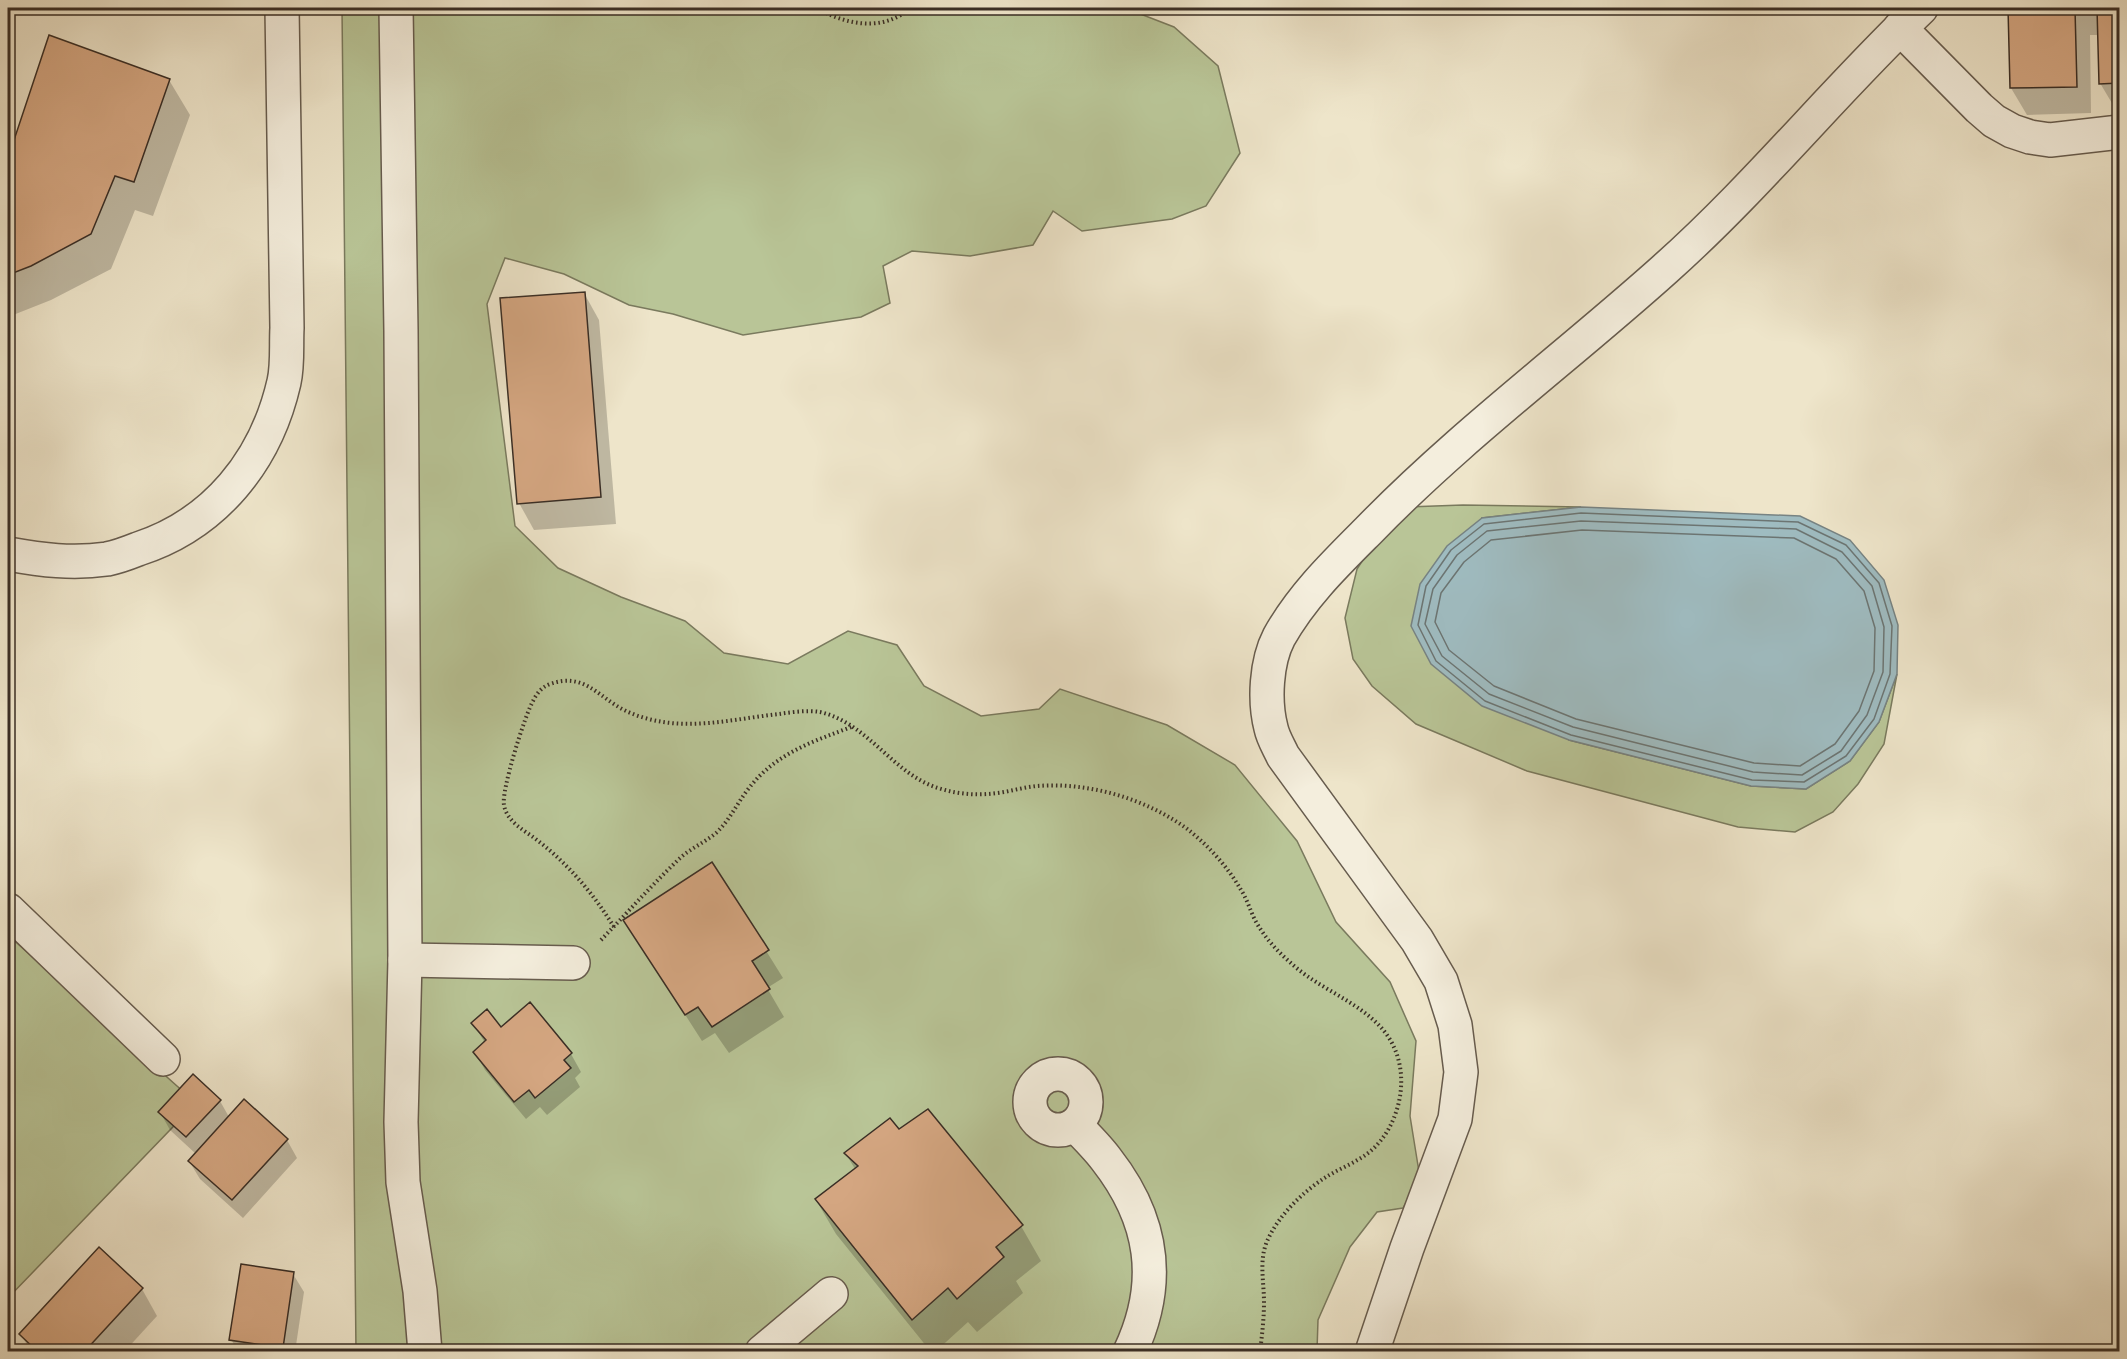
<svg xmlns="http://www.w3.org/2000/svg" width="2127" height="1359" font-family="'IM FELL English',serif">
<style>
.green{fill:#b9c597;stroke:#7a7a5e;stroke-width:1.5}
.water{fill:#9fbcc1;stroke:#778383;stroke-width:1.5}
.shadow{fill:#0003}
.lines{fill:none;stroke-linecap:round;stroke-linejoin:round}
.shore{stroke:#6c7573;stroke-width:1.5}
.building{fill:#d4a681;stroke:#3a2e25;stroke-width:1.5}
.minor-casing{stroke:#675c4e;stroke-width:36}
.path{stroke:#3a2e25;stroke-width:4;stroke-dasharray:1.5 3;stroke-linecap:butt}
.minor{stroke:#f4eedd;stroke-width:33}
</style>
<rect width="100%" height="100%" fill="#eee5ca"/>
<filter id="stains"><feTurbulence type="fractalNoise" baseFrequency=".00333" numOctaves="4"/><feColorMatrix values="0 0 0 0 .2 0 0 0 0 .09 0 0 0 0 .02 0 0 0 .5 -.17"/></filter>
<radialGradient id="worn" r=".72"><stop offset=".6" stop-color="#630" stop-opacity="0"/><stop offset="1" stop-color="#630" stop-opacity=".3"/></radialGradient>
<!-- green -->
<g class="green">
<polygon points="342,8 1125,8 1174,27 1218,66 1240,153 1206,206 1172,219 1082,231 1053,211 1033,245 970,256 912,251 883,266 890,303 861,317 743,335 673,314 629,305 564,274 505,258 487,304 515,526 558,568 621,597 685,621 724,653 788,664 848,631 897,645 924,686 981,716 1039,709 1060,689 1167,725 1235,765 1297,841 1336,922 1390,982 1416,1041 1410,1116 1420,1178 1403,1208 1377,1212 1350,1247 1318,1320 1317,1351 356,1351"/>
<polygon points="1463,505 1581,507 1482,518 1569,740 1751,786 1806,789 1850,761 1879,722 1897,674 1884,744 1858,784 1833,812 1795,832 1738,827 1527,771 1416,724 1372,686 1353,659 1345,618 1357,569 1380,533 1407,507"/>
<polygon points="8,935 196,1103 8,1298"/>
</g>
<!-- water -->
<polygon class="water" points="1581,507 1800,516 1850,540 1884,580 1898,625 1897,674 1879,722 1850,761 1806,789 1751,786 1569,740 1482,706 1431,664 1411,626 1420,584 1447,546 1482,518"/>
<!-- shadow -->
<g class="shadow">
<polygon points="840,8 858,8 848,16"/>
<polygon points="2009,8 2120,8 2120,110 2116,110 2100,83 2099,35 2090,35 2091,113 2027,115 2011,88"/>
<polygon points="50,37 169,80 190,115 153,216 135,210 111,269 51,300 8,317 8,162"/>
<polygon points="584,293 599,320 616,524 534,530 519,503"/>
<polygon points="712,864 783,978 767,988 784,1017 729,1053 715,1033 702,1041 625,921"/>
<polygon points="473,1023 501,1029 571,1054 581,1072 575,1078 580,1087 547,1115 540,1107 526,1119 485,1070 475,1052 485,1043"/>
<polygon points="220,1101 229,1117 287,1140 297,1158 243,1218 200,1179 189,1161 196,1154 170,1130 160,1112"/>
<polygon points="899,1131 1021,1226 1041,1261 1016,1281 1023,1293 977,1332 968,1322 935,1352 931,1352 836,1234 816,1200 855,1169 846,1154"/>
<polygon points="293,1274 304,1292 295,1352 238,1352 231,1339"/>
<polygon points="142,1289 157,1316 124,1352 31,1352 21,1334"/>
</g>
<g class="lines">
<!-- shore -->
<g class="shore">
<polygon points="1581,513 1798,522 1846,545 1879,583 1892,626 1890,674 1874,719 1846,756 1804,782 1752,780 1571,735 1485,701 1436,661 1418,625 1426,586 1451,550 1484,524"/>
<polygon points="1581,521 1796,529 1842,552 1872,586 1884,627 1883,672 1867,715 1841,751 1802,775 1753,772 1573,727 1489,694 1442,656 1425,624 1433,589 1457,555 1487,531"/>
<polygon points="1582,530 1794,538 1836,559 1864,591 1875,628 1874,671 1859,711 1835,744 1800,766 1754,763 1576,719 1494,686 1449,650 1435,622 1441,593 1464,562 1491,540"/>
</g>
</g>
<!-- building -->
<g class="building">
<polygon points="2008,8 2120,8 2120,83 2099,84 2097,8 2075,9 2077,87 2010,88"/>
<polygon points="49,35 170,79 134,182 115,176 91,234 31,266 8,275 8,158"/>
<polygon points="585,292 601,497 517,504 500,298"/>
<polygon points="712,862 769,950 752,961 770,989 712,1027 698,1007 685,1015 623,920"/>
<polygon points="530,1002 572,1053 564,1060 571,1068 535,1098 529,1090 514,1102 473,1052 486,1040 471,1023 487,1009 501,1027"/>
<polygon points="193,1074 221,1100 186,1137 158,1112"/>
<polygon points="244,1099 288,1139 232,1200 188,1161"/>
<polygon points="928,1109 1023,1225 996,1247 1004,1257 957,1299 948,1288 912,1320 815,1199 858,1166 844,1153 890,1118 899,1129"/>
<polygon points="99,1247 143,1288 84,1352 38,1352 19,1334"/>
<polygon points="241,1264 294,1272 283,1348 229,1340"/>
</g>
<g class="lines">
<defs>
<g id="minor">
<polyline points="396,8 401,331 405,960 401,1122 403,1182 420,1291 425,1352"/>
<polyline points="1900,28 1979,108 1994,121 2012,131 2030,137 2050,140 2120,132"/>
<path d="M8,554C42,560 72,564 107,559C117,557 128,553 138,549C215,524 266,461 284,382C288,365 286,345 287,328L282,8"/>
<polyline points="8,910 163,1059"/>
<polyline points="405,960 573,963"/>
<circle cx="1058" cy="1102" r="28"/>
<path d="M1075,1125C1086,1136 1097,1147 1106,1159C1153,1219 1163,1282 1130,1352"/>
<polyline points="762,1352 831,1294"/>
<path d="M1372,1352L1407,1248L1455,1119L1461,1072L1455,1025L1441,981L1417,940L1283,756C1279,747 1273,738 1271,728C1264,701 1266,662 1279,637C1302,596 1335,564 1368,531C1460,436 1567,357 1665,269C1756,188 1833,92 1921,8"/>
</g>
</defs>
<!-- minor casing -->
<use href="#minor" class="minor-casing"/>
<!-- path -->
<g class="path">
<path d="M818,9C848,25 882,32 911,8"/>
<path d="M614,927C593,893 568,864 537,840C524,830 507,822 504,805C501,791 525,715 533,701C537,693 542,687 550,684C584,672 597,696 624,710C636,716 650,720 663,722C701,728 741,718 779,714C792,712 808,710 820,712C868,723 893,774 938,788C960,795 981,796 1004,792C1015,790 1026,787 1037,786C1088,782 1144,798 1186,828C1207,844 1228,867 1241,890C1247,899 1250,910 1255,920C1264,937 1278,952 1292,964C1328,997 1387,1009 1399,1062C1406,1091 1396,1126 1375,1147C1361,1161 1342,1167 1326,1177C1304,1191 1281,1213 1269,1237C1258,1258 1264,1280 1264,1302C1264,1319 1262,1335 1260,1352"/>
<path d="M601,940C627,913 652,885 678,860C689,849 704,843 716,833C730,820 737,803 749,788C776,753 814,741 854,726"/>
</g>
<!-- minor -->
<use href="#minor" class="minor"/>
</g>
<!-- margin -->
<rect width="2127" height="1359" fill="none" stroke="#eee5ca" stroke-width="30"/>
<rect x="9" y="9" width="2109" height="1341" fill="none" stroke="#3a2e25" stroke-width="3"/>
<rect x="15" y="15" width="2097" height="1329" fill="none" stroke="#3a2e25" stroke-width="1.5"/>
<rect width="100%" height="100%" filter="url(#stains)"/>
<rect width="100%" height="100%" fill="url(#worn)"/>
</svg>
